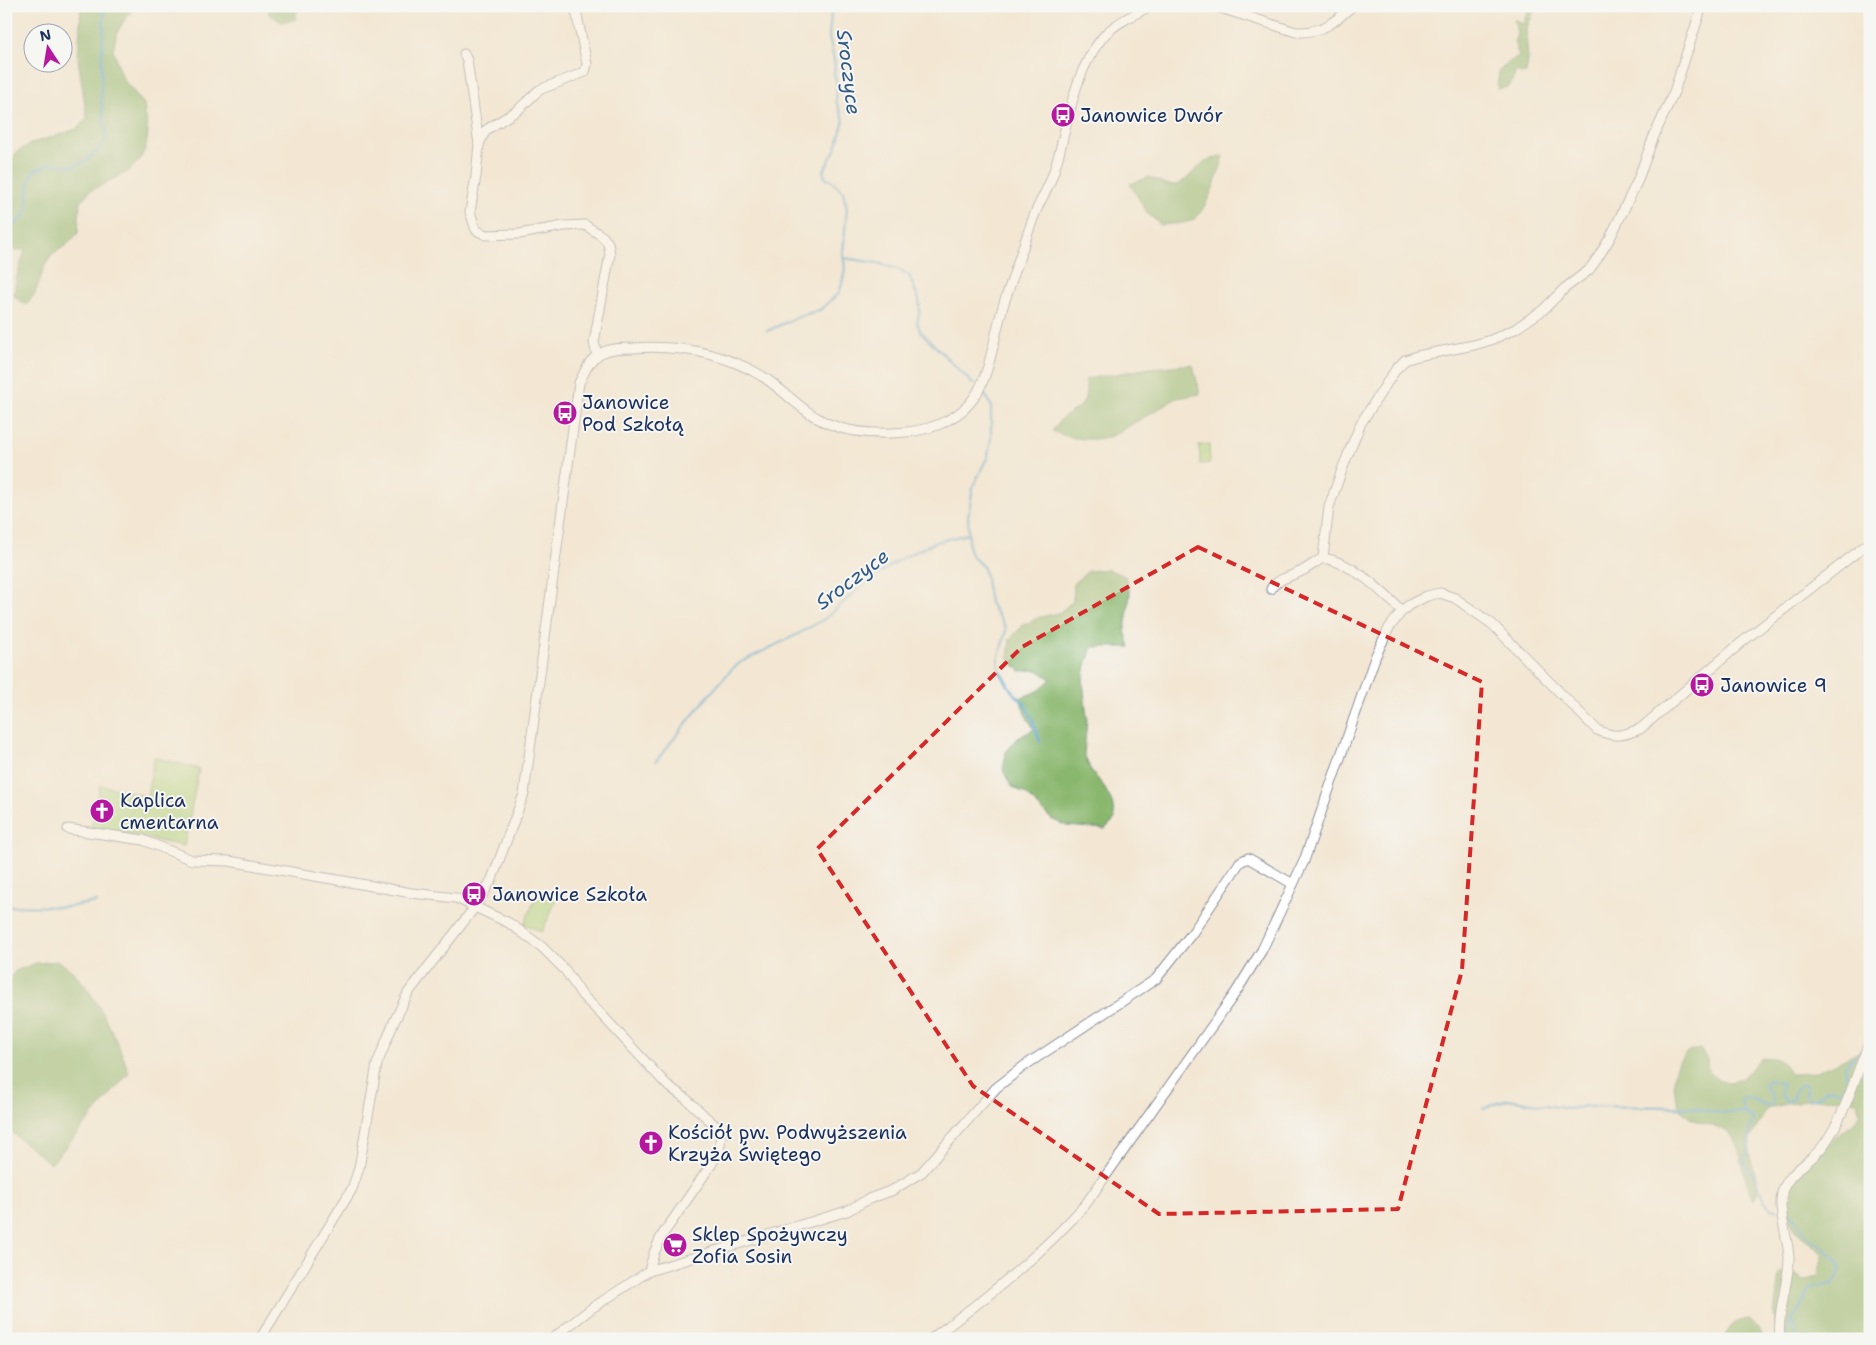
<svg xmlns="http://www.w3.org/2000/svg" width="1876" height="1345" font-family="'Shantell Sans',sans-serif">
<style>
.green{fill:#add680;stroke:#64826f}
.forest{fill:#8ab76e;stroke:#527366}
.lines{fill:none;stroke-linecap:round;stroke-linejoin:round}
.stream{stroke:#57a3cf;stroke-width:2.5}
.minor-casing{stroke:#878b99;stroke-width:11}
.minor{stroke:#fff;stroke-width:9}
.marked{fill:none;stroke:#d62828;stroke-width:4;stroke-dasharray:10 6;stroke-linejoin:round}
.labels{text-anchor:middle;stroke-width:4;stroke-linejoin:round;paint-order:stroke}
.poi-label{font-size:19px;fill:#1b2f5e;stroke:#f6f6f2;text-anchor:start}
.water-label{font-size:20px;font-style:italic;fill:#305886;stroke:#f6f6f2}
</style>
<rect width="100%" height="100%" fill="#f6f6f2"/>
<filter id="ink" filterUnits="userSpaceOnUse"><feTurbulence type="fractalNoise" baseFrequency=".02" numOctaves="2"/><feDisplacementMap in="SourceGraphic" scale="10" xChannelSelector="R" yChannelSelector="G"/><feConvolveMatrix kernelMatrix="1 2 1 2 8 2 1 2 1" color-interpolation-filters="sRGB"/></filter>
<filter id="wash" filterUnits="userSpaceOnUse"><feTurbulence type="fractalNoise" baseFrequency=".0096" numOctaves="4" result="noise"/><feDisplacementMap in="SourceGraphic" scale="20" xChannelSelector="R" yChannelSelector="G"/><feGaussianBlur stdDeviation="1.12" result="paint"/><feColorMatrix in="noise" values="0 0 0 0 0 0 0 0 0 0 0 0 0 0 0 0 0 1.4 0 .05"/><feComposite in="paint" operator="in"/></filter>
<g filter="url(#wash)">
<rect width="100%" height="100%" fill="#f3e7d4"/>
<!-- green -->
<g class="green">
<polygon points="1209,444 1210,463 1200,464 1199,445"/>
<polygon points="154,757 199,769 184,846 91,827 100,785 147,796"/>
<polygon points="539,891 557,898 542,932 524,924"/>
</g>
<!-- forest -->
<g class="forest">
<polygon points="81,6 135,6 125,19 117,33 113,49 123,79 144,104 148,133 146,147 139,161 129,171 90,191 80,202 78,233 68,244 54,253 45,265 35,294 26,305 14,296 16,280 25,250 6,250 6,166 8,163 18,151 32,143 76,129 87,118 78,59"/>
<polygon points="267,6 298,6 295,20 281,22 269,14"/>
<polygon points="1519,6 1536,6 1526,30 1528,60 1526,73 1520,74 1517,70 1509,87 1497,89 1499,71 1509,62 1519,57 1514,42 1517,34 1514,19 1523,24 1529,7 1518,9"/>
<path d="M1224,156C1220,170 1206,213 1193,220C1184,224 1171,224 1161,225L1148,214L1130,184L1149,177L1166,184L1176,185L1185,180L1205,161Z"/>
<path d="M1193,364L1200,394L1177,398L1112,436C1091,442 1071,439 1052,431L1061,419L1083,404L1086,392V379L1150,368Z"/>
<polygon points="1107,569 1125,576 1130,594 1125,630 1130,647 1092,647 1086,665 1083,682 1087,718 1084,754 1091,771 1103,785 1112,802 1115,819 1105,829 1067,826 1051,819 1026,794 1011,786 1003,770 1006,752 1018,738 1034,729 1025,714 1020,698 1038,691 1051,679 1037,670 1020,671 1008,658 1010,639 1023,625 1040,617 1059,613 1073,601 1074,583 1088,571"/>
<path d="M58,961C64,965 71,969 76,975C97,996 120,1045 129,1073L51,1164L6,1128V985L15,971L36,963Z"/>
<path d="M1870,1047V1339H1779L1774,1316L1779,1273C1790,1271 1796,1274 1804,1281L1818,1275L1823,1254L1796,1231L1790,1221L1785,1198L1787,1185L1833,1139L1853,1124L1860,1113L1857,1102C1827,1094 1796,1101 1767,1109L1749,1141V1153L1759,1189L1754,1200C1742,1180 1745,1154 1731,1136C1720,1122 1700,1127 1687,1116C1671,1102 1669,1067 1686,1053C1689,1050 1695,1050 1700,1049L1707,1059L1708,1071L1718,1079L1731,1083L1742,1078L1761,1058C1778,1056 1782,1060 1791,1074C1820,1075 1844,1058 1870,1047Z"/>
<path d="M1750,1319L1758,1328L1763,1339H1725C1730,1324 1735,1321 1750,1319Z"/>
</g>
<g class="lines">
<!-- stream -->
<g class="stream">
<path d="M6,231L21,219L26,213L29,185L34,171L51,163L65,166H75L87,160L102,146L107,136C96,97 104,47 104,6"/>
<polyline points="844,258 877,263 900,270 909,275 919,300 920,311 917,322 920,331 973,384"/>
<polyline points="767,331 800,316 820,310 839,293 841,287 845,269 843,253 847,208 843,192 831,180 826,179 823,172 836,148 844,120 836,101 837,86 834,73 835,65 829,37 831,13 829,6"/>
<polyline points="981,393 987,397 991,406 991,439 988,456 973,487 968,517 969,549 971,555 984,568 990,603 1005,626 1006,631 998,660 1000,671 1011,690 1025,704 1032,718 1040,742"/>
<polyline points="656,761 709,695 732,669 741,662 798,634 826,618 856,591 900,559 936,542 968,534"/>
<polyline points="6,908 12,906 67,907 97,902"/>
<polyline points="1483,1109 1508,1099 1568,1109 1587,1106 1673,1107 1694,1108 1712,1112 1744,1113"/>
<path d="M1777,1210L1771,1209L1764,1201L1756,1179L1746,1166L1745,1159L1750,1143L1749,1129L1753,1121L1752,1117L1744,1113L1741,1100L1743,1097H1748L1768,1106H1772C1776,1095 1766,1093 1764,1084L1769,1080L1783,1084C1780,1093 1779,1095 1787,1102L1793,1098C1794,1090 1796,1086 1804,1084L1806,1085V1095L1810,1100L1818,1097L1826,1089L1842,1091L1847,1081L1845,1066L1854,1057L1861,1056"/>
<polyline points="1793,1322 1797,1339"/>
<path d="M1785,1339L1792,1320L1804,1302L1808,1291L1812,1288L1833,1284C1836,1279 1840,1275 1840,1270C1842,1254 1800,1239 1796,1218L1787,1211"/>
</g>
</g>
</g>
<g filter="url(#ink)">
<g class="lines">
<defs>
<g id="minor">
<path d="M1214,6L1296,32C1322,33 1334,23 1352,6"/>
<polyline points="464,54 467,60 479,144 476,176 470,212 476,230 486,235 519,234 564,226 585,225 602,236 608,243 610,254 594,342 597,356"/>
<polyline points="479,144 486,130 518,110 539,90 585,72 587,64 575,6"/>
<polyline points="1323,558 1329,507 1343,467 1361,423 1396,369 1405,360 1417,356 1474,345 1491,340 1515,329 1543,310 1565,288 1589,270 1597,259 1610,238 1637,182 1654,136 1674,92 1702,6"/>
<path d="M1271,589C1276,579 1292,576 1302,571C1309,567 1316,562 1323,558C1354,563 1380,590 1402,611"/>
<polyline points="68,829 143,840 192,860 229,861 412,893 456,898 509,923 542,947 565,970 582,995 601,1014 666,1084 685,1098 718,1128 721,1137 719,1151 711,1165 661,1237 654,1253 649,1271"/>
<path d="M260,1339L352,1189L359,1168L377,1064L394,1022L408,993L475,907L492,879L524,794L579,383C584,373 589,360 599,354C610,348 621,348 633,348C678,345 723,353 762,376C784,390 802,412 827,423C858,437 918,437 948,420C960,414 970,405 977,393C992,367 995,329 1005,300C1015,272 1024,243 1034,216C1040,200 1050,186 1054,171C1069,125 1071,77 1102,38C1113,24 1134,15 1150,6"/>
<polyline points="552,1339 592,1308 649,1271 847,1211 869,1199 893,1190 922,1172 996,1088 1024,1066 1156,979 1193,932 1240,862 1248,858 1293,884"/>
<path d="M931,1339C986,1298 1040,1256 1085,1205L1236,992L1262,950L1304,861L1376,655L1389,628L1402,611L1409,605L1427,596L1440,593L1455,598L1492,624L1597,730C1615,738 1622,736 1640,729L1742,642L1870,542"/>
<path d="M1780,1339C1777,1311 1788,1286 1789,1259C1789,1238 1775,1207 1784,1187C1792,1170 1812,1161 1823,1146C1846,1115 1855,1075 1870,1041"/>
</g>
</defs>
<!-- minor casing -->
<use href="#minor" class="minor-casing"/>
<!-- minor -->
<use href="#minor" class="minor"/>
</g>
</g>
<!-- marked area -->
<path d="M0 0H1876V1345H0ZM1198,547L1482,682L1462,970L1398,1209L1159,1214L973,1086L817,849L1022,647Z" fill="#f3e7d4" fill-opacity=".55" fill-rule="evenodd"/>
<path class="marked" d="M1198,547L1482,682L1462,970L1398,1209L1159,1214L973,1086L817,849L1022,647Z"/>
<!-- icons -->
<defs>
<symbol id="bus-disc" viewBox="-11 -11 22 22"><circle r="9.5" fill="#b5179e" stroke="#f6f6f2"/><path d="M-5-6H5V4H4V6H2V4H-2V6H-4V4H-5ZM-3.5-4V0h7V-4ZM-3.5 1.2v1.5H-2V1.2ZM2 1.2v1.5H3.5V1.2Z" fill="#fff"/></symbol>
<symbol id="church-disc" viewBox="-11 -11 22 22"><circle r="9.5" fill="#b5179e" stroke="#f6f6f2"/><path d="M-1.2-6h2.4v3.5h3.3v2.4h-3.3V6h-2.4V-.1h-3.3v-2.4h3.3Z" fill="#fff"/></symbol>
<symbol id="supermarket-disc" viewBox="-11 -11 22 22"><circle r="9.5" fill="#b5179e" stroke="#f6f6f2"/><path d="M-6-5.5h2.5l.6 2H6L4.5 2H-2.5L-4.4-4H-6ZM-1.5 3.2a1.3 1.3 0 1 0 .1 0ZM3 3.2a1.3 1.3 0 1 0 .1 0Z" fill="#fff"/></symbol>
</defs>
<g fill-rule="evenodd">
<use href="#bus-disc" x="1049" y="101" width="28" height="28"/>
<use href="#bus-disc" x="551" y="399" width="28" height="28"/>
<use href="#bus-disc" x="1688" y="671" width="28" height="28"/>
<use href="#church-disc" x="88" y="797" width="28" height="28"/>
<use href="#bus-disc" x="460" y="880" width="28" height="28"/>
<use href="#church-disc" x="637" y="1129" width="28" height="28"/>
<use href="#supermarket-disc" x="661" y="1231" width="28" height="28"/>
</g>
<g class="labels">
<!-- poi labels -->
<g class="poi-label">
<text x="1080" y="122">Janowice Dwór</text>
<text x="582" y="409">Janowice<tspan x="582" dy="22">Pod Szkołą</tspan></text>
<text x="1720" y="692">Janowice 9</text>
<text x="120" y="807">Kaplica<tspan x="120" dy="22">cmentarna</tspan></text>
<text x="492" y="901">Janowice Szkoła</text>
<text x="668" y="1139">Kościół pw. Podwyższenia<tspan x="668" dy="22">Krzyża Świętego</tspan></text>
<text x="692" y="1241">Sklep Spożywczy<tspan x="692" dy="22">Zofia Sosin</tspan></text>
</g>
<!-- water labels -->
<g class="water-label">
<text transform="translate(849 72) rotate(83)" y="7">Sroczyce</text>
<text transform="translate(852 579) rotate(-37)" y="7">Sroczyce</text>
</g>
</g>
<!-- margin -->
<rect width="1876" height="1345" fill="none" stroke="#f6f6f2" stroke-width="25"/>
<!-- north arrow -->
<g transform="translate(48 48) rotate(348)"><circle r="24" fill="#f6f6f2" stroke="#9ea6b7"/>
<path d="M0-4L9 19L0 12L-9 19Z" fill="#b5179e"/>
<text y="-8" font-size="14" font-weight="bold" text-anchor="middle" fill="#1b2f5e">N</text>
</g>
</svg>
